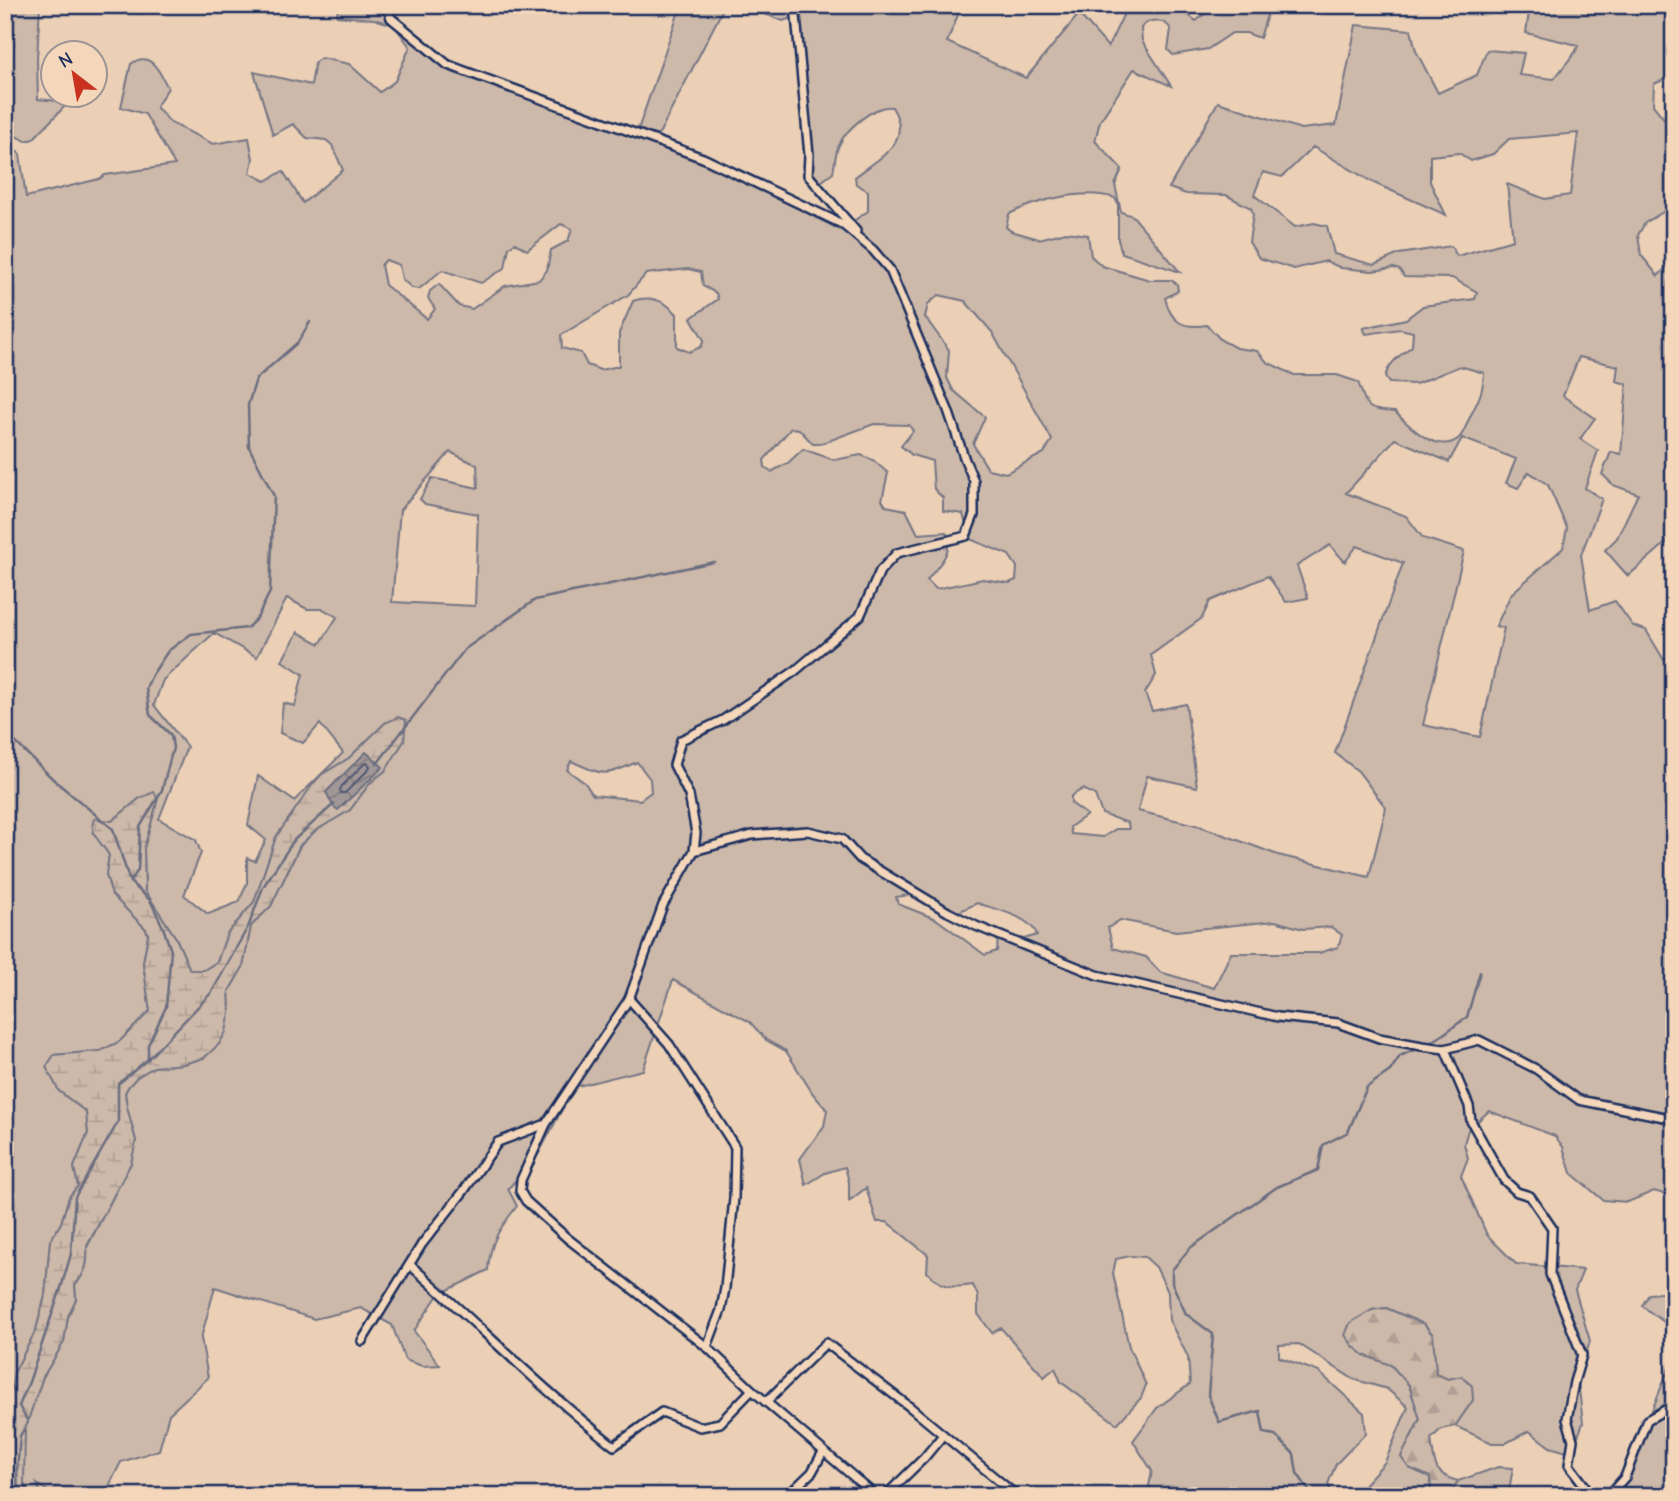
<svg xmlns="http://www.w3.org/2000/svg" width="1679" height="1501" font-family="'Comic Neue',sans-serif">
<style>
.grass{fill:#cdb9a9;stroke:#747484;stroke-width:2;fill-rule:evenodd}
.forest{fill:url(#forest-firs);stroke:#747484;stroke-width:2}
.wetland{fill:url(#wetland-marsh);stroke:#747484;stroke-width:2}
.water{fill:url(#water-waves);stroke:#6b6d80;stroke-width:2}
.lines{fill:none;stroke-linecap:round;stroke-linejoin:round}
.shore{stroke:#515974;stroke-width:2}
.stream{stroke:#6b6d80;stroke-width:2.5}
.street-casing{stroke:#1b2f5e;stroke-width:12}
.street{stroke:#f4d7ba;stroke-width:7}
</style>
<defs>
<pattern id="forest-firs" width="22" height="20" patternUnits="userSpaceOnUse" patternTransform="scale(1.75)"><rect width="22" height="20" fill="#cdb9a9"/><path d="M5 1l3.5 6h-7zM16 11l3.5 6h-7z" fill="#af9f94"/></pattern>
<pattern id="wetland-marsh" width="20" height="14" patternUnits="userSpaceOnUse" patternTransform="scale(1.75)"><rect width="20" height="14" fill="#cdb9a9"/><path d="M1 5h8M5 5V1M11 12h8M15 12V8" fill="none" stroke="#af9f94"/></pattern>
<pattern id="water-waves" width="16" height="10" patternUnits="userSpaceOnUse" patternTransform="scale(1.75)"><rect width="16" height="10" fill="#a19796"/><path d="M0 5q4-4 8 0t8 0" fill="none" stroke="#827c7e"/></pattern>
</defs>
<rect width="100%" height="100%" fill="#ebd0b6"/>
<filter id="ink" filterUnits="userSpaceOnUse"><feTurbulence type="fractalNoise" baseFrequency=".0143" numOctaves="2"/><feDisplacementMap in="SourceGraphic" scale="14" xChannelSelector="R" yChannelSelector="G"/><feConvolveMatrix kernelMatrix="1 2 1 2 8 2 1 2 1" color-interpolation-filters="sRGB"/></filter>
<g filter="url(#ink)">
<!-- grass -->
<g class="grass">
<polygon points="5,5 40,5 37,59 38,99 69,102 33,139 26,141 5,131 5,105 14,43 5,42"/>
<path d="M338,5H389L394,15L438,55L563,108L707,161L840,230L868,211V191L856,184L855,177C879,158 914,142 892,107C875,104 846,129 839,145C835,153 835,164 833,173L818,184L812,176L806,82L796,16L783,21L741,5H962L947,42L1026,78L1079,14L1108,47L1128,5H1176L1196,21L1216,5H1270L1260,38L1246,33H1232L1208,49L1173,55L1168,50L1171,29C1163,18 1149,18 1141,28L1142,41L1171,86L1134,69L1100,121L1095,141L1122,169L1115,185L1121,212L1133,216L1180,272L1122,253L1118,240V204L1115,198C1084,188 1037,200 1009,214L1006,227L1011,231L1039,239L1066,232L1088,235L1091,256L1102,266L1150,280H1171L1177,284L1178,291L1165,298C1171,322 1182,329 1207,325L1221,340L1236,348L1257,351L1267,362L1294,375H1337L1358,382C1368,409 1365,410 1395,412C1409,426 1438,456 1459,438C1464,433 1466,425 1469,419C1478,400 1483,394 1484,373L1460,366L1416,384L1389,383L1385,377C1389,362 1401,355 1412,346L1413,332L1400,329L1366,334L1363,328L1406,319L1423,306L1475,299L1477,292L1452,278L1404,277L1400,270L1394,268L1372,271L1341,268L1326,261L1294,269L1259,258L1249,242L1253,214L1251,208L1226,195L1186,194L1169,188L1218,102L1301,129L1336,125L1356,25L1411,30L1416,51L1438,93L1477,75L1487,50L1524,53L1519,75L1554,79L1576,51L1578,45L1526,33L1530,5H1674V75L1654,84L1653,105L1674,131V196L1663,212L1645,223L1638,235L1641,255L1658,276L1674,260V536L1628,576L1605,550L1617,538L1638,494L1613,485L1602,474L1611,452L1621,454L1627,384L1616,381L1618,366L1579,357L1563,396L1595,418L1580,439L1598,451L1585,488L1602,499L1581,555L1590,610L1615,601L1633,626L1646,630L1664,660L1674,653V1197L1654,1191L1628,1202L1603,1200L1571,1173L1563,1147L1555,1136L1489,1111L1468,1130L1464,1144L1468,1158L1461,1176L1487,1235L1516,1264L1583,1270L1575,1290L1590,1341L1578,1381L1583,1423L1573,1449L1567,1452L1550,1447L1529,1431L1506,1443H1492L1455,1426L1473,1400L1448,1379L1436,1374L1433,1335L1424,1324L1386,1308L1372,1310L1364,1355L1391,1365L1409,1385L1420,1419L1401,1457L1409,1468L1430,1477L1431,1490L1428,1496H1399L1389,1488L1376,1496H1358L1360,1489L1385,1462L1408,1407L1387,1389L1353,1379L1299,1344L1279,1345V1357L1319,1372L1364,1413L1366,1433L1336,1464L1328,1484L1333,1496H1158L1149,1486L1152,1471L1133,1441L1157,1408L1190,1384L1188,1357L1169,1320L1168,1292L1156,1267L1145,1257L1130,1256L1116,1259L1113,1273L1129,1347L1146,1385L1141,1398L1117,1424L1061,1382L1055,1368L1044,1377L1001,1328L992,1333L978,1314V1296L973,1285C951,1288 943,1289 927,1272L928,1255L887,1222H877L866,1188L849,1201V1182L845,1167L825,1173L806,1185L800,1159L824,1126L827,1110L813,1094L786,1051L766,1040L750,1022L673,980L643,1070L574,1087L538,1155L508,1189L517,1206C500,1228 490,1241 488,1270L438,1295L414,1331L440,1365L422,1366L405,1360L392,1325L361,1308L314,1319L215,1287L201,1338L208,1378L169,1414L159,1450L121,1462L104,1496H63L62,1494L59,1496H52L53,1495L37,1484L42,1496H30L24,1484V1429L43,1377L64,1342L68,1316L76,1299L75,1285C86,1273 88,1263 87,1247L131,1163L136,1141L127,1107L125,1093L128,1087L137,1077L154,1067L183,1064L204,1058L230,1013L229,991L243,967L251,926L271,906L300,846L315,831L350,810L370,783L386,770L385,723L349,758L321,775L276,837L254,902L227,934L217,962L204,970H190L176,938L145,891L144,848L156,806L140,798L112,821L93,832L109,855L106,875L112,895L146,929L148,935L143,963L150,1011L119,1042L100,1051L54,1055L59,1091L86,1112L88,1133L74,1167L78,1186L69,1197L61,1223L50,1241L45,1296L36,1330L14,1373L9,1407L5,1416V142L20,154L26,197L99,179L105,175L175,165L145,114L121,107L131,64C151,49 160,73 168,88L156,107L171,123L213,144L249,138L253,159L250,173L266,181L283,171L303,203L343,170L332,145L326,140L307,138L293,124L273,135L254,72L311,85L315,62L321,58L349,64L380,92L395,81L410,47L394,25L374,19L337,16ZM1578,133L1570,195L1545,199L1507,184L1513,240L1457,256L1451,246L1399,254L1374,265L1334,254L1327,226L1314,223L1295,227L1254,195L1263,172L1282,177L1313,147L1374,183L1446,215L1430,182V156L1459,153L1471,161L1493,154L1509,139ZM561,224L572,229L568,241L551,250L547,270L539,280L505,286L472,309L459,306L439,284L430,291L428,298L435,309L427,319L385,285L381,265L386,260L399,265L402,279L412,288L419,289L442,270L481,283L505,268L509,247L515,243L527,250ZM688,269L701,272L703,286L716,293L718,299L691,318L704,340L701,347L689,352L677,347V314C665,301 650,295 633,301L619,333V366L600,370L587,365L581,353L562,348L561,335L628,295L646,274ZM939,295L965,301L992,332L1052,440L1044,453L1006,473L988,469L973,444L985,417L953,390L947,378L949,350L925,317L928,304ZM874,424L909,425L913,431L901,446L912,455L932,461L934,489L943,498V511L963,514L970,539L1009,555L1017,567L1016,580L1009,583L983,579L936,589L927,580C938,566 955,551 946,532L918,534L906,510L886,506L882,500L888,473L873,460L861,455L834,460L803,449L788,463L771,472L765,467L764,460L791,428L799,429L813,444H820ZM1462,438L1516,459L1506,483L1518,488L1529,472L1548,485L1567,528L1563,548L1511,594L1496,626L1504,628L1480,737L1423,725L1464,551L1423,538L1406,516L1346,493L1395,439L1449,462ZM450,452L477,465L478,488L432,478L420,499L425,504L478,514L475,606L392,602L400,510ZM1330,545L1345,562L1357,546L1403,563L1335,753L1358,771L1386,808L1369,877L1278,855L1200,826L1138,811L1147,776L1197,787L1186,704L1152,711L1145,693L1156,675L1151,655L1202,618L1210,601L1268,576L1286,602L1308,598L1297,566ZM287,598L307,609H323L337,617L320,644L298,632L282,661L303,674L295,706L283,703L280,733L303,743L320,724L343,753L294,801L258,776L248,825L266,840L255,861L247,858V883L239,902L208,914L184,895L201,853L196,840L159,819L187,747L154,705L163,680L214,633L257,657ZM571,761C605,776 603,777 637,762L650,779L651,792L640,800L593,795L585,783L567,770ZM1083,789L1095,795L1102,814L1128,823L1129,829H1116L1103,837L1071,834L1070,827L1087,815L1071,803V796ZM916,894L952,915L977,903C994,909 1031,916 1037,935L1024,939L1004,934L998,937L997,951L985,955L936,919L898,904L896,897ZM1120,920L1176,931L1275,921L1303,929L1331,927L1342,935L1338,947L1319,953H1231L1214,988L1160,972L1146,957L1113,948L1108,928Z"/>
<polygon points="667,5 725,5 660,132 655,137 642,133 639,127 679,11"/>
<polygon points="1674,1292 1674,1319 1664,1322 1642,1306 1649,1294"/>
<polygon points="1671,1363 1674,1363 1674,1496 1622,1496 1626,1475"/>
<polygon points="1498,1467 1513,1468 1508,1496 1449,1496 1458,1481"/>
</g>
<!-- forest -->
<path class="forest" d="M1386,1308L1424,1324L1433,1335L1436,1374L1448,1379L1462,1376L1472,1386L1473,1400L1455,1426L1441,1429L1431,1439C1435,1463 1432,1474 1458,1481L1449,1496H1428L1431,1490L1430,1477L1409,1468L1401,1457L1420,1419L1409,1385L1391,1365L1364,1355L1353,1346L1345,1335L1350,1323L1372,1310Z"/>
<!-- wetland -->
<path class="wetland" d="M398,717L406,720L404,741L386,770L370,783L350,810L315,831L300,845L271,906L251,926L243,967L229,991L230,1012L226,1032L219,1044L204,1058L183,1064L154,1067L137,1077L128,1087L125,1093L127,1107L136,1141L131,1163L87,1246C88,1263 86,1273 75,1285L76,1299L68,1316L64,1342L43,1377L25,1429L24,1484L30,1496H5V1416L9,1407L14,1373L36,1330L45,1296L50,1241L61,1223L69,1197L78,1186L74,1167L88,1133L86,1112L59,1091L46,1067L54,1055L100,1051L119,1042L150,1011L143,963L148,935L146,929L112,895L106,875L109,855C102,844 88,832 94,819L112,821L140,798L154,792L158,799L144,848L145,891L176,938L190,970H204L217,962L227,934L254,902L276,837L313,784L321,775L349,758L385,723Z"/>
<!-- water -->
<polygon class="water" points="366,752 383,767 338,810 333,806 326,792"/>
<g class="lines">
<!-- shore -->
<polygon class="shore" points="367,763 370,766 369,769 345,793 341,793 340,790 342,786 364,764"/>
<!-- stream -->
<g class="stream">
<polyline points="5,732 55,781 113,829 130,882 150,900 163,927 171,951 166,1007 148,1045 148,1059"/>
<polyline points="377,764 465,649 535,600 714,562"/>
<polyline points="130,882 138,870 140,827 162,790 173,748 171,735 150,715 146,688 152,675 168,651 191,634 247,628 257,618 270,592 274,496 249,447 248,405 256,379 298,342 310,322"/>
<polyline points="1427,1044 1438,1038 1467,1017 1480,972"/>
<polyline points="18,1496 17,1471 20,1436 28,1422 19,1406 29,1382 61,1288 71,1254 75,1197 118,1122 118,1084 148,1059 212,992 249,925 263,887 294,840 334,804"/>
<polyline points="1317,1496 1310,1492 1297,1473 1294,1454 1275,1435 1264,1433 1260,1411 1219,1422 1208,1395 1213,1334 1186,1314 1172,1283 1172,1270 1190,1248 1277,1187 1318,1170 1323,1145 1348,1132 1367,1087 1390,1071 1400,1056 1418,1048"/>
</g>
<defs>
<g id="street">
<polyline points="382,5 387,8 391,18 448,65 703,158 842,224 873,250 890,270 948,410 965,460 974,481 974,515 966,536 897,553 880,571 860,616 795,671 723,720 681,740 674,765 689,795 696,833 694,851 663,905 629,999 546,1124 521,1180 520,1191 526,1201 567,1238 707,1347 752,1390 876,1496"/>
<polyline points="795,5 809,155 808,175 856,231"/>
<polyline points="694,851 752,835 808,831 842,839 860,859 948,912 976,926 1097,975 1278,1017 1338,1023 1379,1038 1422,1046 1445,1049 1479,1040 1536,1069 1579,1100 1674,1119"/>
<polyline points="629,999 669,1044 735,1147 734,1198 725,1288 721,1310 707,1347"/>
<polyline points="1445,1049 1469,1106 1471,1121 1504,1180 1517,1192 1530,1196 1552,1228 1550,1274 1582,1355 1574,1382 1567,1419 1573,1440 1569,1465 1585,1486 1586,1496"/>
<path d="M410,1265C478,1324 542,1390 614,1446L662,1412L700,1427L720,1423L752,1390"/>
<polyline points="362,1341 422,1244 463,1192 498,1142 546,1124"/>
<polyline points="766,1402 826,1343 910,1407 1017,1496"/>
<polyline points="787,1496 812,1472 823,1452"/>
<polyline points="885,1496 924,1458 943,1435"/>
<polyline points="1608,1496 1625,1477 1647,1420 1674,1405"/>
</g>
</defs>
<!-- street casing -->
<use href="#street" class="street-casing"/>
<!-- street -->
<use href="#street" class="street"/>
</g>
</g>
<!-- margin -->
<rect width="1679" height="1501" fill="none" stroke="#f4d7ba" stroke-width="28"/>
<rect x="14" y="14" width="1651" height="1473" fill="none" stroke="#1b2f5e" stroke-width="2.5" filter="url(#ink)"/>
<!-- north arrow -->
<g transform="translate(74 74) rotate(329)"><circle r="33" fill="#f4d7ba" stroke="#9d9495" stroke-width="2"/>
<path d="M0-5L12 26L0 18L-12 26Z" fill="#c8321e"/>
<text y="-10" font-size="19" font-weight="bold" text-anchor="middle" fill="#1b2f5e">N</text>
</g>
</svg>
